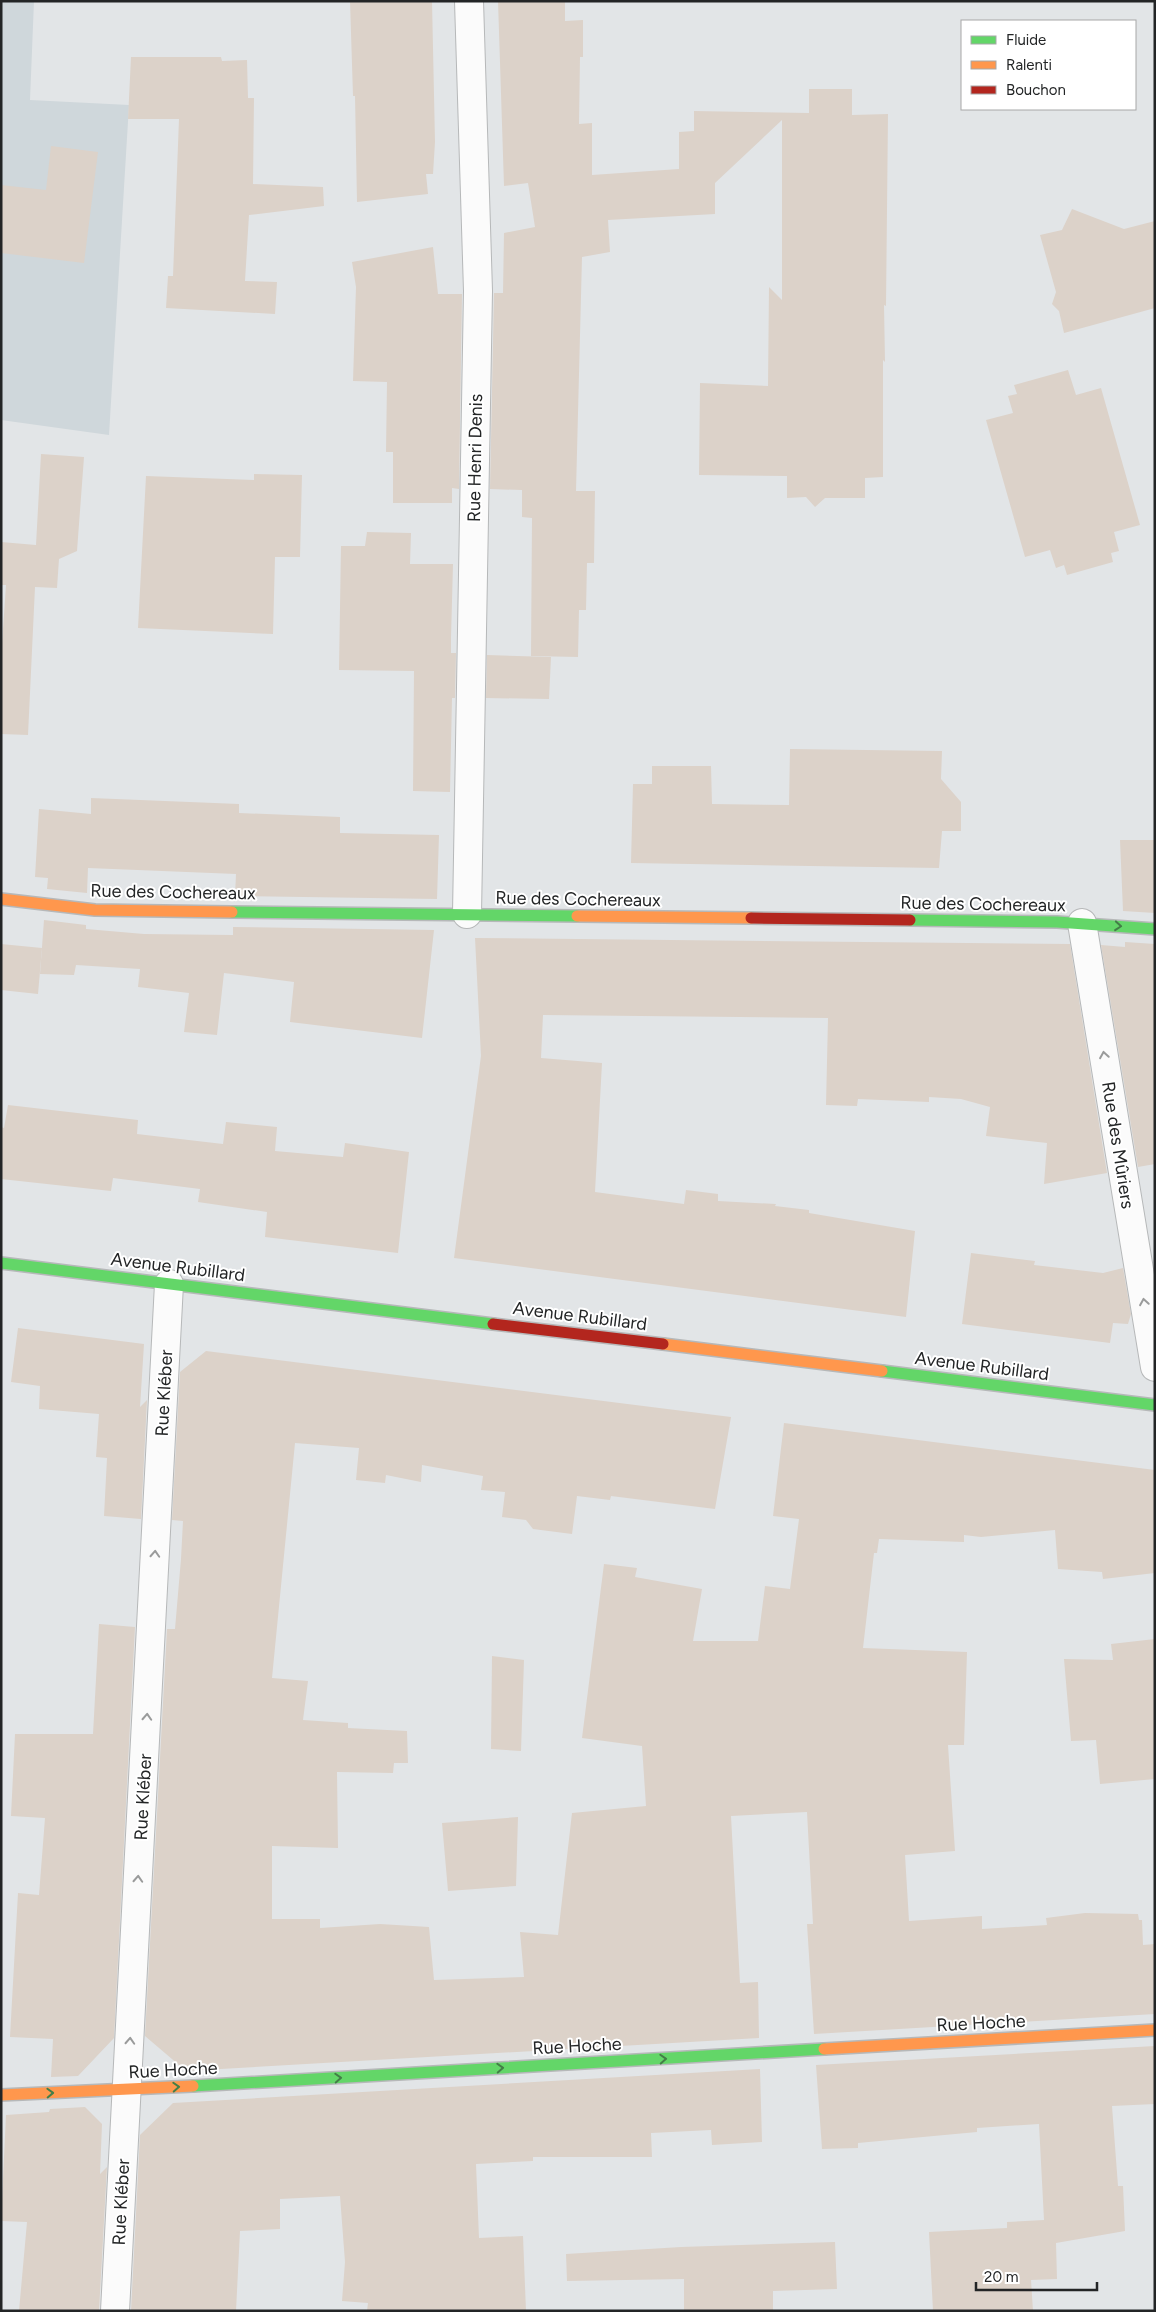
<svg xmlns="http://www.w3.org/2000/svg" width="1156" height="2312" font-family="Figtree,sans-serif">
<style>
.built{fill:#cfd7db}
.building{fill:#dcd2c9}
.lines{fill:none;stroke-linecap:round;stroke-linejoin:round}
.street-casing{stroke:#b6b8b9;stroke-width:30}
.fast-casing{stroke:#b6b8b9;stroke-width:14}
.slow-casing{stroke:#b6b8b9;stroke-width:14}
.jam-casing{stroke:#b6b8b9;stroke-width:14}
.street{stroke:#fbfbfb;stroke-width:28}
.fast{stroke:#63d668;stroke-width:11}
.slow{stroke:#ff974d;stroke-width:11}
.jam{stroke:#b3261e;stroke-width:11}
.oneway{stroke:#437e47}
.oneway2{stroke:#9a9b9b}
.labels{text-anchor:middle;stroke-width:4;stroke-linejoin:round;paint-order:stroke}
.street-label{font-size:18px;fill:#232526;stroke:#fff}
</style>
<rect width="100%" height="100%" fill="#e2e5e7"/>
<!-- built -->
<polygon class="built" points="1,1 34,1 30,100 129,105 109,435 1,420"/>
<!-- building -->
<g class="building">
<polygon points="350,1 432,1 435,142 433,174 426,174 428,194 357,202 355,96 353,96"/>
<polygon points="498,1 565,1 565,21 583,20 583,57 580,57 579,124 592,123 592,175 679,169 679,132 694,131 694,111 809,113 809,89 852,89 852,115 888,114 886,306 884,305 885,362 883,360 883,477 865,478 865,498 825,498 815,507 806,497 787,498 787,476 699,475 700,383 768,386 769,287 782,300 782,120 715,183 715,214 608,220 610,252 582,257 576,491 595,491 594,563 587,563 586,610 579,610 578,657 531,656 532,518 522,517 522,490 490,489 494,293 503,293 504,233 535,227 528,183 504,186"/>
<polygon points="131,57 221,57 222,61 247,60 248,98 254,98 253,184 323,187 324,206 249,215 245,281 277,282 275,314 166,308 168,276 173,276 179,119 128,119"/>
<polygon points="51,146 98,152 84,263 1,253 1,185 46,190"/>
<polygon points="1072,209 1124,229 1155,221 1155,308 1064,333 1059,311 1052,304 1056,292 1040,235 1062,230"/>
<polygon points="433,247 438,294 462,294 459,489 452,488 452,503 393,503 393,452 386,452 387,382 353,381 356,287 352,262"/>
<polygon points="1068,370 1076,395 1101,388 1140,525 1114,532 1119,551 1111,553 1113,562 1067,575 1064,565 1056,568 1050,550 1025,557 986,420 1013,413 1008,396 1017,394 1014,385"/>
<polygon points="41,454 84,457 77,551 59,559 57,588 35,587 28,735 1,734 1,658 6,585 1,585 1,542 36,545"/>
<polygon points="254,474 302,475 300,557 275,557 273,634 138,628 146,476 254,480"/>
<polygon points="367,532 411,533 410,564 453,564 451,638 451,653 456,653 455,698 452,698 450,792 413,791 414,671 339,670 341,546 365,546"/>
<polygon points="487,655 551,657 549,699 486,698"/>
<polygon points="790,749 942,751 941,779 961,802 961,831 942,831 939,868 631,863 633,784 652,784 652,766 711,766 712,804 789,805"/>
<polygon points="91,798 239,804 239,813 340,817 340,833 439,835 437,899 235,896 236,874 88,868 87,893 47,889 48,878 35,877 39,809 91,814"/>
<polygon points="1120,840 1155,840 1155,913 1123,911"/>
<polygon points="44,920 86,925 86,929 144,934 233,935 233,927 434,930 422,1038 290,1022 294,982 224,973 217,1035 184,1032 189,993 138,987 140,969 76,965 74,975 40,974"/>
<polygon points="475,938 1070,944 1107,1173 1044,1184 1047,1143 986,1136 990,1107 961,1099 929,1097 929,1102 858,1099 857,1106 826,1105 828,1018 543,1015 541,1058 602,1063 595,1192 684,1204 686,1190 718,1194 718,1201 776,1204 775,1206 809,1210 809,1213 915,1231 906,1317 454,1258 481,1056"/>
<polygon points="1125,942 1155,944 1155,1164 1138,1167 1101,945 1125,947"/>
<polygon points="1,944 42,948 38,994 1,990"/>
<polygon points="8,1105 138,1120 137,1134 223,1144 226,1122 277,1127 275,1151 343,1157 345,1143 409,1152 398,1253 265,1237 267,1212 198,1202 200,1189 113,1178 111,1191 1,1179 1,1127 4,1128"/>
<polygon points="971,1253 1035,1261 1034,1265 1103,1273 1123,1268 1131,1314 1128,1324 1113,1323 1110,1343 962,1324"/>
<polygon points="18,1328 144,1344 140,1407 147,1400 141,1519 104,1516 107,1458 96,1457 99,1414 39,1409 40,1386 11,1382"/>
<polygon points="206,1351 731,1417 715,1509 611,1496 610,1500 577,1496 572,1534 533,1529 526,1520 502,1517 505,1492 481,1490 483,1476 422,1465 421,1482 386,1475 385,1483 356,1480 359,1448 295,1443 272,1678 308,1681 303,1720 348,1723 348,1728 407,1731 408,1763 394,1763 393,1773 337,1772 338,1848 272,1846 272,1919 320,1919 320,1928 380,1924 429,1927 434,1980 524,1977 520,1932 558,1935 572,1813 646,1806 642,1746 582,1738 604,1564 637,1568 635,1577 702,1589 693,1641 758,1641 765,1586 790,1589 799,1519 773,1516 784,1423 1155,1470 1155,1573 1103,1579 1102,1572 1058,1569 1055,1530 981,1537 964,1535 964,1542 879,1539 877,1553 874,1553 863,1648 967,1652 964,1745 948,1745 955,1851 905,1855 909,1921 982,1916 982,1929 1047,1925 1046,1918 1085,1913 1138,1914 1139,1920 1142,1920 1143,1945 1155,1944 1155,2014 814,2034 807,1924 813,1924 807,1812 731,1816 740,1983 758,1982 759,2038 186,2071 145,2036 167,1629 175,1629 181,1559 183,1521 172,1520 180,1372"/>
<polygon points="99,1624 135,1627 114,2038 78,2076 51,2077 53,2039 10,2037 18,1893 39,1895 45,1818 11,1816 15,1734 93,1734"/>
<polygon points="1155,1639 1155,1779 1100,1784 1096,1740 1071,1741 1064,1659 1113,1660 1111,1644"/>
<polygon points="492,1656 524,1660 521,1751 491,1749"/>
<polygon points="518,1817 516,1886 448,1891 442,1823"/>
<polygon points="1155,2046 1155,2104 1112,2106 1118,2186 1123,2186 1125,2231 1056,2243 1057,2279 1031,2280 1033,2311 933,2311 929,2232 1007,2228 1007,2222 1044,2220 1039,2124 977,2128 977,2132 858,2143 858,2148 822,2149 816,2065"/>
<polygon points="760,2069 762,2142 712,2145 711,2130 651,2133 652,2157 533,2157 533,2161 476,2164 479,2238 523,2236 526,2311 367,2311 368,2303 342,2301 345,2262 340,2196 280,2199 280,2229 240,2231 236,2311 131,2311 140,2135 173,2103"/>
<polygon points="85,2107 102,2124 100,2174 107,2167 99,2311 19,2311 27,2222 1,2221 6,2115 49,2112 50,2109"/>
<polygon points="835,2242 837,2289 773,2291 773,2311 684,2311 684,2279 567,2281 566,2254 681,2247"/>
</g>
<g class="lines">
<defs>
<g id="street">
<polyline points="467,914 478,291 469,1"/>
<polyline points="1082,923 1155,1367"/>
<polyline points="115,2311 169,1284"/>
</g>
<g id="fast">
<polyline points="232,912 577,916"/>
<polyline points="910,920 1057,922 1155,929"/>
<polyline points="1,1263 493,1324"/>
<polyline points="882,1371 1155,1405"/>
<polyline points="193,2086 824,2049"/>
</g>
<g id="slow">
<polyline points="1,899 95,910 232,912"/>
<polyline points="577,916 751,918"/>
<polyline points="663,1344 882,1371"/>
<polyline points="824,2049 1155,2030"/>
<polyline points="1,2095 193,2086"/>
</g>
<g id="jam">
<polyline points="751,918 910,920"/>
<polyline points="493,1324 663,1344"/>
</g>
</defs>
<!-- street casing -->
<use href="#street" class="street-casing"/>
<!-- fast casing -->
<use href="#fast" class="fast-casing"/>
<!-- slow casing -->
<use href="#slow" class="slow-casing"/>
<!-- jam casing -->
<use href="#jam" class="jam-casing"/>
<!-- street -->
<use href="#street" class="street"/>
<!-- fast -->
<use href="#fast" class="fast"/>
<!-- slow -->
<use href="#slow" class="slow"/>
<!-- jam -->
<use href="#jam" class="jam"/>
</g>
<!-- one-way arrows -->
<defs><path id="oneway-chevron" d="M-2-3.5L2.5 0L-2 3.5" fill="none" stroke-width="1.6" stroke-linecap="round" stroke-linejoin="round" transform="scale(1.25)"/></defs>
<g class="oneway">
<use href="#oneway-chevron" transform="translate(1118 926) rotate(5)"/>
<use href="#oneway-chevron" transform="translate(663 2059) rotate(-3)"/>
<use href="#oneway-chevron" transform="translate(500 2068) rotate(-3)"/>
<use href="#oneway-chevron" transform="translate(338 2078) rotate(-3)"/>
<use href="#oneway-chevron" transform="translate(176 2087) rotate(-3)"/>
<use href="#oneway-chevron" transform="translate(50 2093) rotate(-2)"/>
</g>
<g class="oneway2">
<use href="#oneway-chevron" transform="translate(1104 1055) rotate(-99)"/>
<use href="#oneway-chevron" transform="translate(1144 1302) rotate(-99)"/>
<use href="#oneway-chevron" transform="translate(155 1554) rotate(-87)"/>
<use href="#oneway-chevron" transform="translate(147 1717) rotate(-87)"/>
<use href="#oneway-chevron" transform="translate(138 1879) rotate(-87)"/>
<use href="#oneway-chevron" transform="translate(130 2041) rotate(-87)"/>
</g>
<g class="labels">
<!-- street labels -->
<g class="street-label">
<text transform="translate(475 458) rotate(-89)" y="6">Rue Henri Denis</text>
<text transform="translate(173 892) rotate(1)" y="6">Rue des Cochereaux</text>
<text transform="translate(578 899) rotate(1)" y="6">Rue des Cochereaux</text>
<text transform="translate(983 904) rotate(1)" y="6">Rue des Cochereaux</text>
<text transform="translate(1118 1145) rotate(81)" y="6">Rue des Mûriers</text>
<text transform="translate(178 1267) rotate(7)" y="6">Avenue Rubillard</text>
<text transform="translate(580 1316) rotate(7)" y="6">Avenue Rubillard</text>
<text transform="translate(982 1366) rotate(7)" y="6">Avenue Rubillard</text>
<text transform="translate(164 1393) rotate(-87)" y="6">Rue Kléber</text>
<text transform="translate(143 1797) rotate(-87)" y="6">Rue Kléber</text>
<text transform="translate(981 2023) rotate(-3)" y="6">Rue Hoche</text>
<text transform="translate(577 2046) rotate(-3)" y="6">Rue Hoche</text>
<text transform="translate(173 2070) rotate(-3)" y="6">Rue Hoche</text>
<text transform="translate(121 2202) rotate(-87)" y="6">Rue Kléber</text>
</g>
</g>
<!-- border -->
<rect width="1156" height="2312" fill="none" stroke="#232526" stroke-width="5"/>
<!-- legend -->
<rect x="961" y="20" width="175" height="90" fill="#ffffff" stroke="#a7a8a8"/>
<rect x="971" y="36" width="25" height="8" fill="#63d668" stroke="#a7a8a8"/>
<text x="1006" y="45" font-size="15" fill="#232526">Fluide</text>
<rect x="971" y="61" width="25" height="8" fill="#ff974d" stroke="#a7a8a8"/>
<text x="1006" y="70" font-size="15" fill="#232526">Ralenti</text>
<rect x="971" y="86" width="25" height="8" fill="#b3261e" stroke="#a7a8a8"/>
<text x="1006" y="95" font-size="15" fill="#232526">Bouchon</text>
<!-- scale -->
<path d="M976 2282v8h121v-8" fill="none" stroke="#232526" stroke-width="2.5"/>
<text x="984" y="2282" font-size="15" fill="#232526" stroke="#ffffff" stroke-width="4" paint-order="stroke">20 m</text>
</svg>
